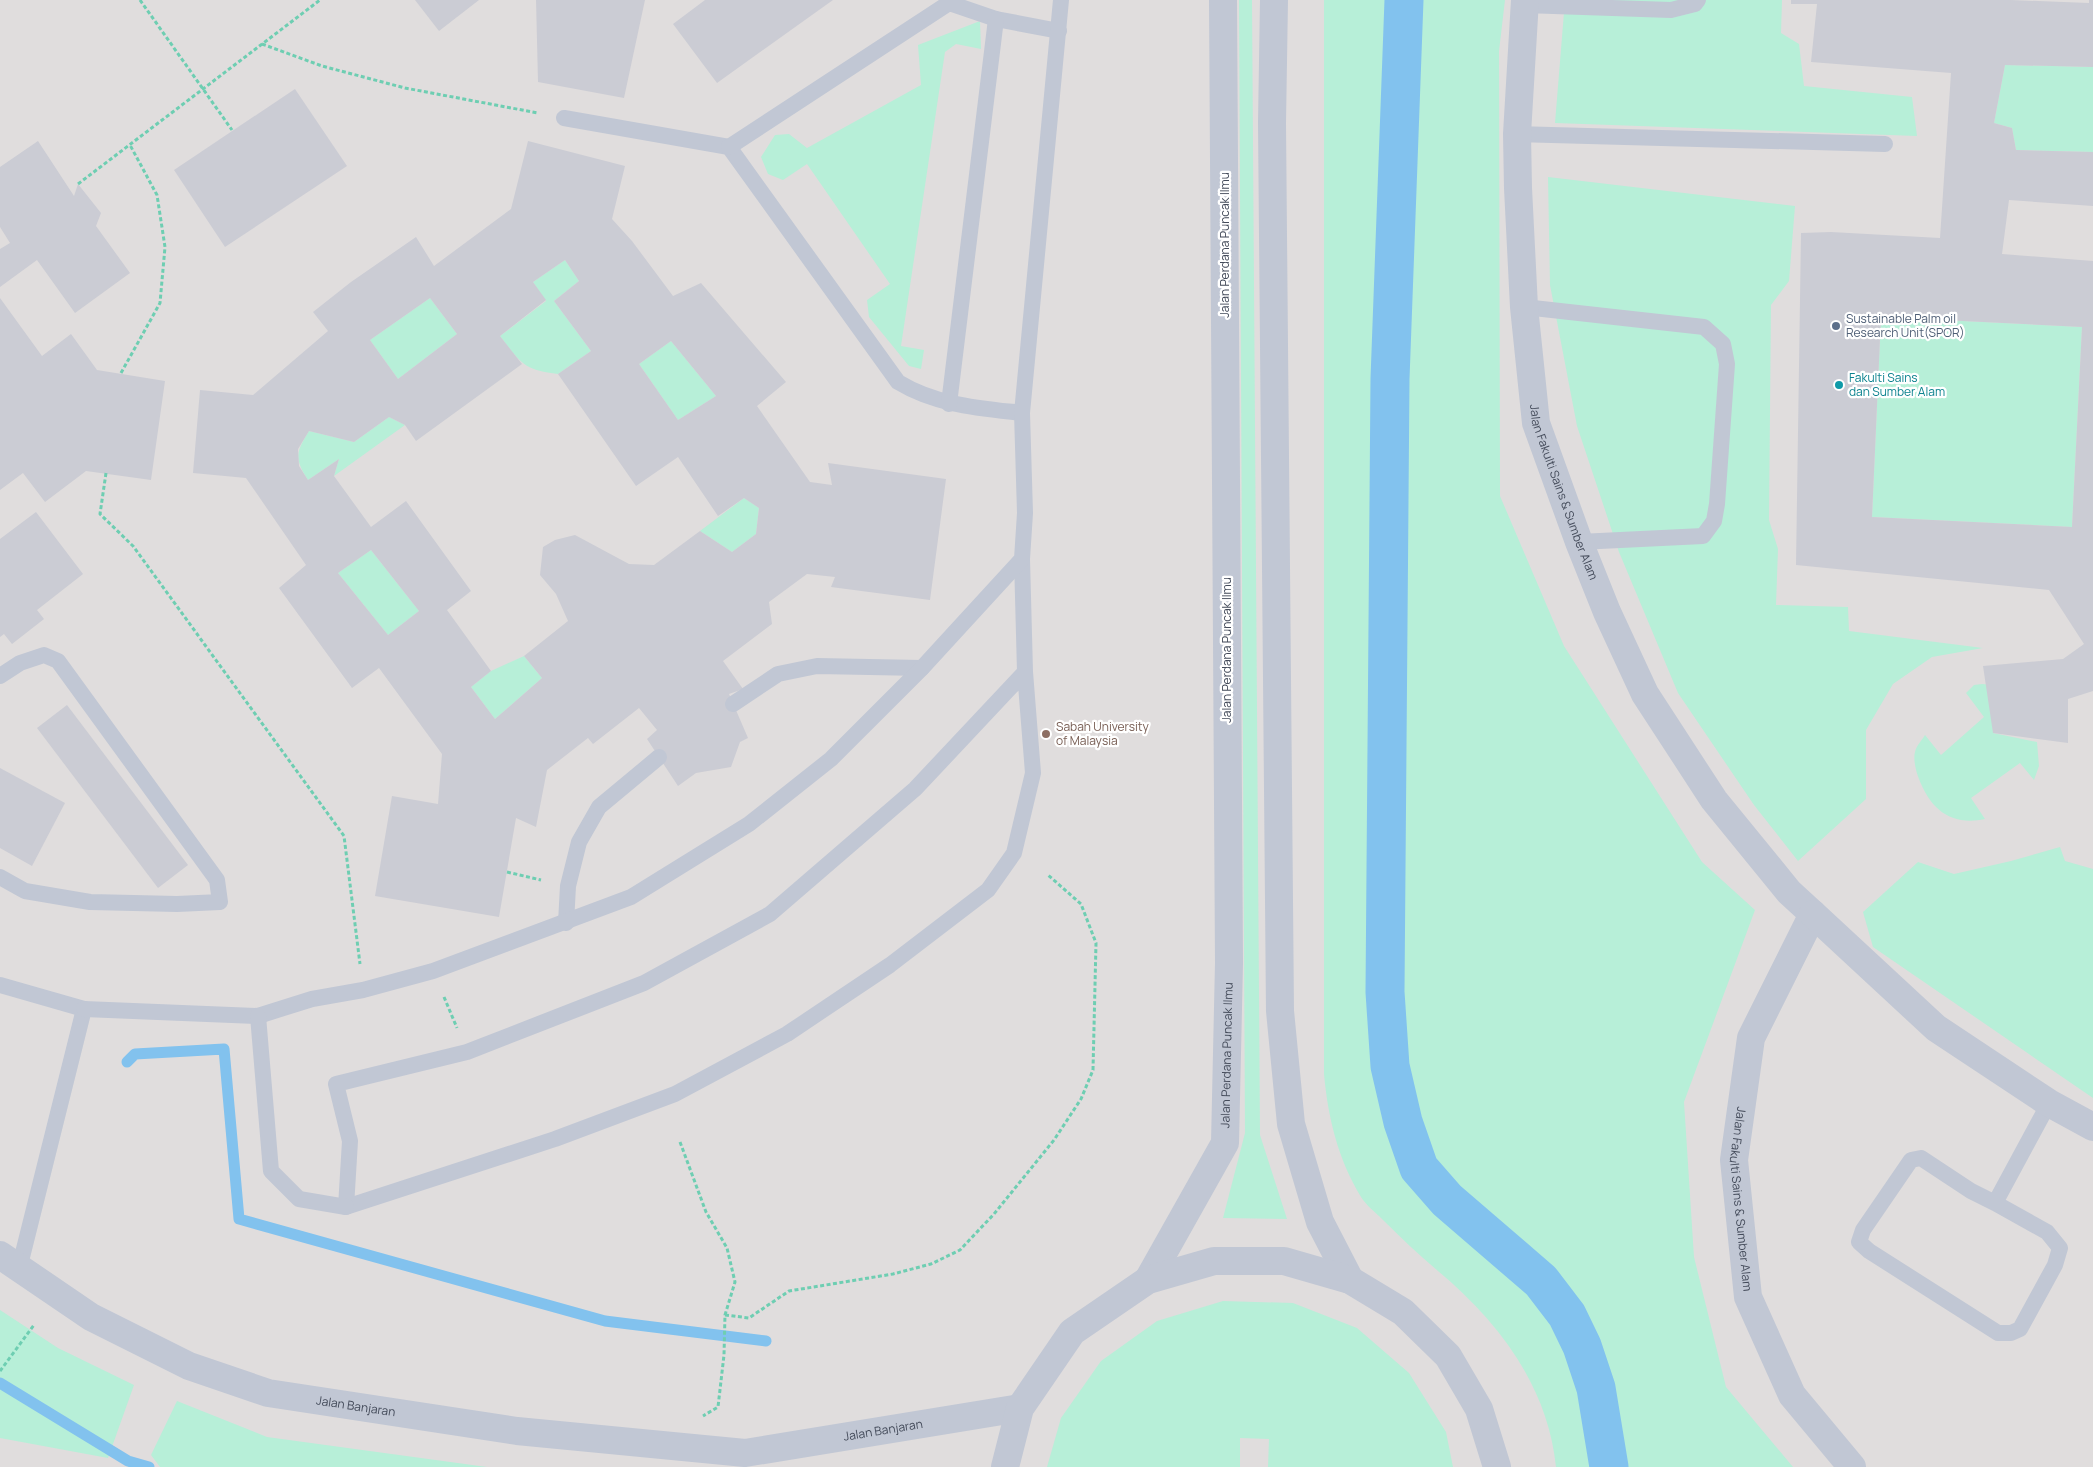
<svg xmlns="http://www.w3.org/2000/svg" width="2093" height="1467" font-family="Manrope,sans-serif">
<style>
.education{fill:#e0dddd}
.green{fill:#b7efd8}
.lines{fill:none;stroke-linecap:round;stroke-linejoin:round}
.stream{stroke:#82c2ee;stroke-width:11}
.canal{stroke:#82c2ee;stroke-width:39}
.building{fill:#cbccd4;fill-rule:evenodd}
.path{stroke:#6eceb2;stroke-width:3;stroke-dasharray:4 2.5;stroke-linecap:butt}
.lane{stroke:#c1c7d4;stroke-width:16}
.street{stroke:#c1c7d4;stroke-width:28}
.service-dot{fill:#5c6f8a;stroke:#fff;stroke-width:2}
.culture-dot{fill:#0f9aa8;stroke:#fff;stroke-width:2}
.education-dot{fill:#8d6e63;stroke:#fff;stroke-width:2}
.labels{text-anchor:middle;stroke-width:4.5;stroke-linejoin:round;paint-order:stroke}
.street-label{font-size:12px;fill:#444b5a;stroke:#fff}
.service-label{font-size:12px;fill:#4e5e75;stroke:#fff;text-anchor:start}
.culture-label{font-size:12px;fill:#0d838f;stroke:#fff;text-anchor:start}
.education-label{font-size:12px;fill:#785e54;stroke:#fff;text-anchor:start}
</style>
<rect width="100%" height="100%" fill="#efeceb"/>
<!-- education -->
<rect class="education" x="0" y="0" width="2093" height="1467"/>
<!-- green -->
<g class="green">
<polygon points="1239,0 1252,0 1260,1135 1287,1219 1223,1218 1245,1133"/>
<path d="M1324,0H1505L1499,51L1500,496L1564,646L1702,862L1755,910L1684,1102L1694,1257L1726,1387L1793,1467H1556C1548,1386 1498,1321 1438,1271C1418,1254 1400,1237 1382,1219C1375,1212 1366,1205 1361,1197C1338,1159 1328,1118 1324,1074Z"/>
<polygon points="1565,0 1782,0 1781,33 1799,44 1804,86 1912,97 1917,136 1555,123"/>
<polygon points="980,21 981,49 956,44 945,52 901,346 924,350 921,369 909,366 869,317 867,300 890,284 807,164 783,180 768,174 761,157 775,135 789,134 807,148 921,85 918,45"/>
<polygon points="2005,65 2093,67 2093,152 2016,150 2012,128 1994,123"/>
<polygon points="1548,177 1795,206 1789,281 1771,305 1769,520 1778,549 1776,605 1848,607 1849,631 1983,648 1932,657 1893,684 1866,730 1866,799 1798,861 1754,805 1678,693 1619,552 1577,426 1550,285"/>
<path d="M565,260L579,281L554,301L591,351L558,374C523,370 520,362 500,336L546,301L533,282Z"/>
<polygon points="430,298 457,334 398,379 370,340"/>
<polygon points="1881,317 2082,327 2072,527 1872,517"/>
<polygon points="671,341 716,396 678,420 639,364"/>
<path d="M389,417L405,425L334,476L339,459L308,480C294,458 296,452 309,431L354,442Z"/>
<polygon points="744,498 759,508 756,534 732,552 700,531"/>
<polygon points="371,550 419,611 388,635 338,573"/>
<polygon points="524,656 542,678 495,719 471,687 491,671"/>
<path d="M1982,684L1992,685L1993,733L2037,742L2039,766L2034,780L2020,763L1971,798L1985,819C1951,826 1931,810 1919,779C1916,772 1913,759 1915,752C1916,746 1922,740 1925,735L1941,755L1984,717L1966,693L1974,685Z"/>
<polygon points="2060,847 2065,861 2093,869 2093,1098 1873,947 1863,912 1918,862 1954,874 2011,861"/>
<polygon points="1223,1301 1293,1303 1357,1328 1409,1373 1446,1432 1453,1467 1268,1467 1269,1439 1240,1438 1240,1467 1047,1467 1061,1418 1101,1361 1157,1321"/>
<polygon points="0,1310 58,1348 134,1385 108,1458 0,1438"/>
<polygon points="177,1401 267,1437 487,1467 160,1467 151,1455"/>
</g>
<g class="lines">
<!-- stream -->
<g class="stream">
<polyline points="127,1062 135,1054 224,1049 239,1219 605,1321 766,1341"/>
<polyline points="0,1383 128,1461 149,1467"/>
</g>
<!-- canal -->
<polyline class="canal" points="1404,0 1390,379 1385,992 1390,1066 1403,1122 1419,1168 1447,1200 1541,1281 1567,1315 1582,1346 1596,1388 1609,1467"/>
</g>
<!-- building -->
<g class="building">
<polygon points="415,0 479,0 439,31"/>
<polygon points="536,0 645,0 624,98 538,82"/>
<polygon points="705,0 833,0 717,83 673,24"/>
<path d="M1791,0H2011L2089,3V0H2093V67L2005,65L1994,123L2012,128L2016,150L2093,152V206L2009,200L2002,254L2093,261V691L2068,699V743L1993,733L1983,666L2063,659L2084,644L2049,590L1796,565L1801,233L1831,232L1940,238L1951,73L1811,62L1817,4H1791ZM1881,317L2082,327L2072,527L1872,517Z"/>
<polygon points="295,89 347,166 225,247 174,170"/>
<polygon points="38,141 74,196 78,184 101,213 96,226 130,273 75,313 37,260 0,287 0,249 10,243 0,227 0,167"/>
<path d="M528,141L625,166L612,219L632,241L673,296L701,283L786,382L757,406L810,482L832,485L828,463L946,479L930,600L831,587L835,577L807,574L769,602L772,624L723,661L743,689L729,694L748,738L740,742L731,767L696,773L678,786L647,739L657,730L639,708L593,744L588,738L547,770L536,827L516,818L499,917L375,896L392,796L438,804L442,754L379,668L352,688L279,588L306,565L246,478L193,473L200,390L253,395L328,331L313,312L351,282L416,237L434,266L511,209ZM565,260L579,281L554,301L591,351L558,374L636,486L678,457L718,516L744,498L759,508L756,534L732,552L700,531L654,565L629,564L575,535L555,540L543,547L540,575L556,594L568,621L524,656L542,678L495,719L471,687L491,671L447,610L471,591L406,501L371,527L334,476L339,459L308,480L299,466L298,449L309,431L354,442L389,417L405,425L416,441L522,364L500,336L546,300L533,282ZM430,298L457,334L398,379L370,340ZM671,341L716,396L678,420L639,364ZM371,550L419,611L388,635L338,573Z"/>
<polygon points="0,298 42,356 71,334 97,370 165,381 151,480 86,471 45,502 23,473 0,490"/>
<polygon points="36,512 83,574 37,610 44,619 12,644 4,634 0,637 0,539"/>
<polygon points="67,705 188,865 158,888 37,728"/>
<polygon points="0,768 65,803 32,866 0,848"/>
</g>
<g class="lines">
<!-- path -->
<g class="path">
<polyline points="140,0 232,130"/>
<polyline points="262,44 322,66 405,88 538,113"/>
<polyline points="78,184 320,0"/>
<polyline points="121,373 160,303 165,247 157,195 130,145"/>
<polyline points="106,473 100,514 133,546 344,836 360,964"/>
<polyline points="507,872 541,880"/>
<polyline points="444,997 457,1028"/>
<polyline points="680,1142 706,1212 727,1248 735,1282 725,1315 724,1355 718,1407 703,1416"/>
<polyline points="725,1315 749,1318 789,1291 893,1274 931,1264 960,1250 994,1214 1054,1140 1081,1099 1093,1070 1096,943 1081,904 1048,875"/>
<polyline points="0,1371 34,1325"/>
</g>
<!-- lane -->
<g class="lane">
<polyline points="1524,5 1671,10 1695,4 1698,0"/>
<path d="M564,118L729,147L898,382C936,405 978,408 1022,413"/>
<polyline points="1517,134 1885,144"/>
<polyline points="729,147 949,3 996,19 1059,31"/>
<polyline points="1524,307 1704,327 1723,344 1727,364 1717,504 1714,521 1703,536 1579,542"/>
<polyline points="949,404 996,19"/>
<polyline points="1022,559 1025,672 915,789 770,914 644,983 467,1052 336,1084 350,1141 346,1207 555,1139 675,1094 787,1034 890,965 988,890 1014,853 1033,773 1025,672"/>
<polyline points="0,676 20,663 44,655 58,661 217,880 220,902 177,904 90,902 25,891 0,877"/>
<polyline points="733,704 778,674 817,666 922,668"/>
<polyline points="566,923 568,886 579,842 599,807 659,757"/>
<polyline points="0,985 84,1009 19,1269"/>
<polyline points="84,1009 258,1016 312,999 363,990 433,971 631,897 749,824 831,759 922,668 1022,559 1025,513 1022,413 1061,0"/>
<polyline points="258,1016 271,1171 299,1199 346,1207"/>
<polyline points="1995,1203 2047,1232 2060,1248 2055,1265 2020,1329 2011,1333 1998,1333 1869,1251 1859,1242 1863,1230 1911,1160 1921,1158 1971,1191 1995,1203 2049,1103"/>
</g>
<!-- street -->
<g class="street">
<polyline points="1274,0 1272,123 1280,1011 1291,1124 1320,1222 1350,1280"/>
<path id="s1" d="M1525,0L1517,134L1518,188L1524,307L1536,423L1579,542L1607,612L1645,694L1714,800L1789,892L1813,914L1751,1038L1734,1160L1748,1297L1792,1395L1852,1467"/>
<polyline points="1813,914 1936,1028 2049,1103 2093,1127"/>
<path id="s2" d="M0,1255L91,1317L189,1366L268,1393L517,1431L745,1453L1020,1408"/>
<path id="s3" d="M1148,1280L1225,1143L1229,963L1223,0"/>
<polyline points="1005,1467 1020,1408 1072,1332 1148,1280 1214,1261 1284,1261 1350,1280 1403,1312 1448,1356 1479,1409 1497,1467"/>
</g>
</g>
<!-- markers -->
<circle class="service-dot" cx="1836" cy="326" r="5"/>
<circle class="culture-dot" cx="1839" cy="385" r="5"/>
<circle class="education-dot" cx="1046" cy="734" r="5"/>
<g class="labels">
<!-- street labels -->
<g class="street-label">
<text transform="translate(1225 245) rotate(-90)" y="4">Jalan Perdana Puncak Ilmu</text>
<text dy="4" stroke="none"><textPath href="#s1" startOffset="498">Jalan Fakulti Sains &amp; Sumber Alam</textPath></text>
<text transform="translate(1227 650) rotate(-90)" y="4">Jalan Perdana Puncak Ilmu</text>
<text dy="4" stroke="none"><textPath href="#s3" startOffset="245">Jalan Perdana Puncak Ilmu</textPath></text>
<text dy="4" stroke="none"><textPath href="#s1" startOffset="1295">Jalan Fakulti Sains &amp; Sumber Alam</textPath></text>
<text dy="4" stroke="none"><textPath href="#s2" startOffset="392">Jalan Banjaran</textPath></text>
<text dy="4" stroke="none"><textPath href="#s2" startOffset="924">Jalan Banjaran</textPath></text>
</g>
<!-- service labels -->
<g class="service-label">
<text x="1846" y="323">Sustainable Palm oil<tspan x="1846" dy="14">Research Unit(SPOR)</tspan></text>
</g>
<!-- culture labels -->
<g class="culture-label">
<text x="1849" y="382">Fakulti Sains<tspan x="1849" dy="14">dan Sumber Alam</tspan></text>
</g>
<!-- education labels -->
<g class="education-label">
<text x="1056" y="731">Sabah University<tspan x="1056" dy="14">of Malaysia</tspan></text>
</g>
</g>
</svg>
